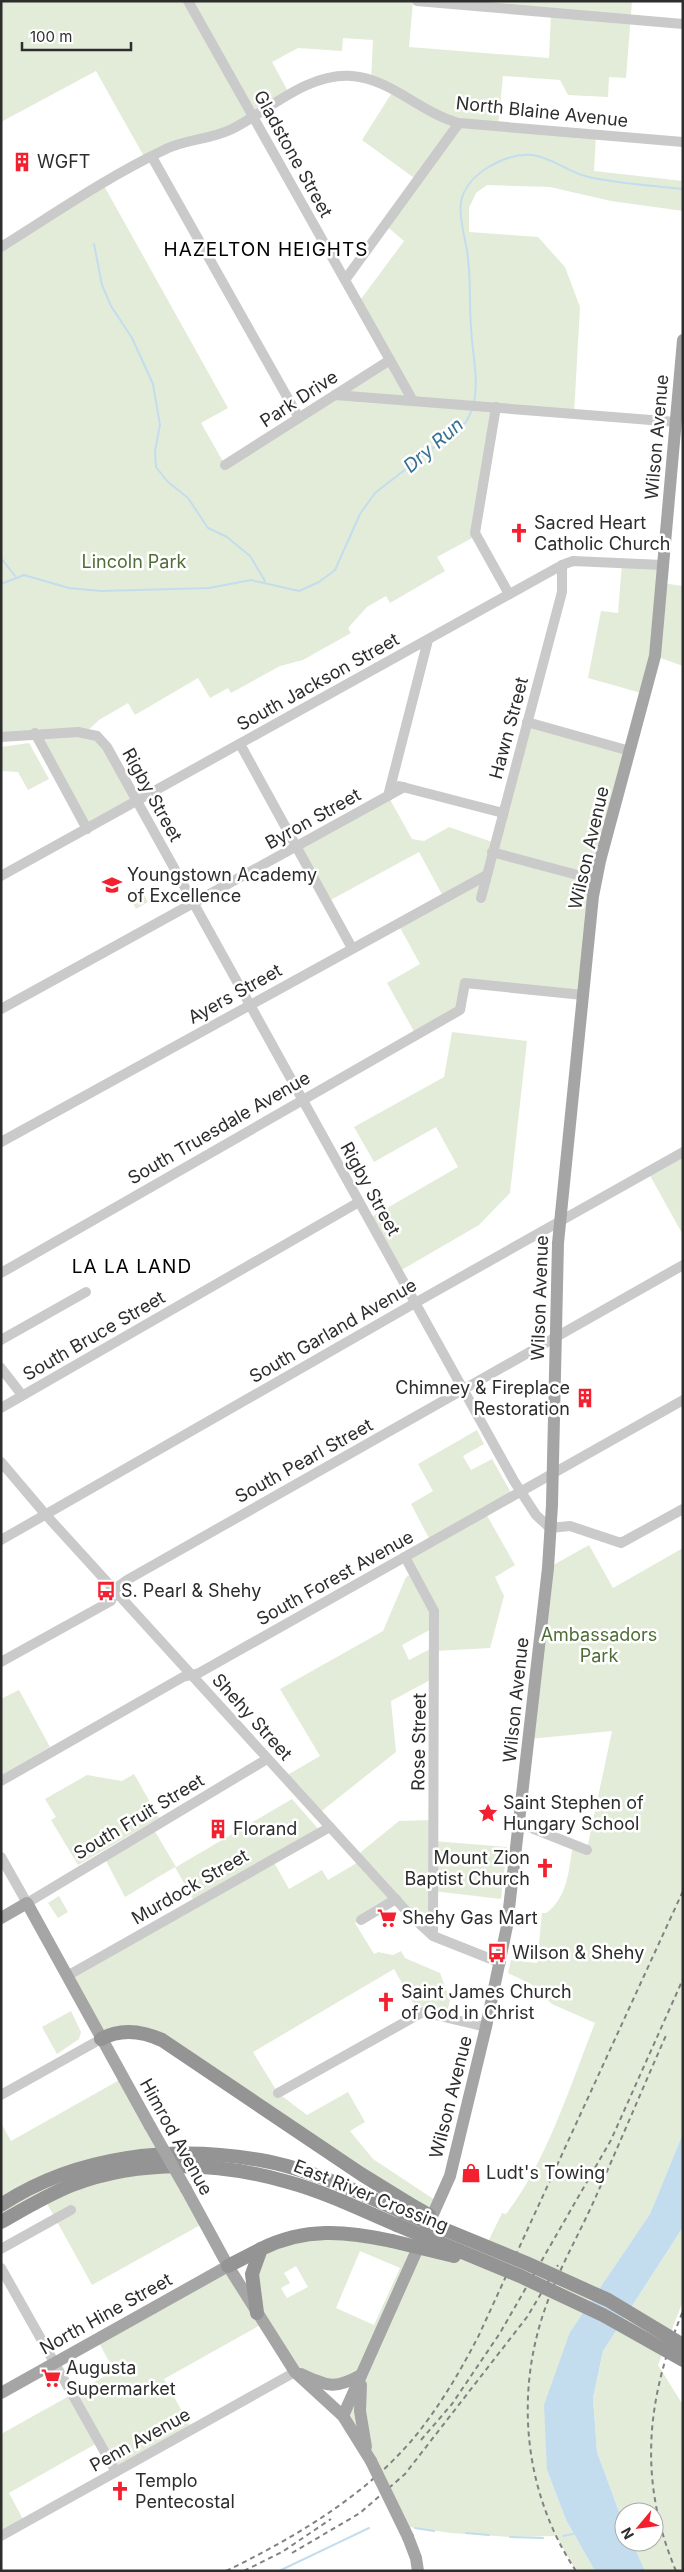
<svg xmlns="http://www.w3.org/2000/svg" width="684" height="2572" font-family="Inter,sans-serif">
<style>
.green{fill:#e3ecd9;fill-rule:evenodd}
.water{fill:#c3ddee}
.lines{fill:none;stroke-linecap:round;stroke-linejoin:round}
.stream{stroke:#c3ddee;stroke-width:2}
.minor{stroke:#cacaca;stroke-width:10}
.major{stroke:#a5a5a5;stroke-width:12}
.highway{stroke:#949494;stroke-width:14}
.rail{stroke:#828282;stroke-width:2;stroke-dasharray:5 4;stroke-linecap:butt}
.major-bridge{stroke:#a5a5a5;stroke-width:12}
.highway-bridge{stroke:#949494;stroke-width:14}
.labels{text-anchor:middle;stroke-width:5;stroke-linejoin:round;paint-order:stroke}
.street-label{font-size:18px;fill:#2d2d2d;stroke:#fff}
.poi-label{font-size:18px;fill:#2d2d2d;stroke:#fff;text-anchor:start}
.park-label{font-size:18px;fill:#506c37;stroke:#fff}
.neighbourhood-label{font-size:19px;letter-spacing:1px;fill:#000;stroke:#fff}
.water-label{font-size:19px;font-style:italic;fill:#357095;stroke:#fff}
</style>
<rect width="100%" height="100%" fill="#fff"/>
<!-- green -->
<g class="green">
<polygon points="1,1 413,1 409,47 549,58 551,13 466,1 632,1 626,78 609,77 608,97 568,95 560,80 503,76 498,126 596,134 594,171 683,181 683,211 611,201 550,187 487,185 476,193 469,208 469,232 538,237 565,267 580,307 574,414 496,408 476,536 437,557 445,571 390,603 386,596 367,607 348,628 351,633 303,660 280,666 231,693 228,688 210,698 198,678 135,715 128,703 99,720 85,733 97,736 137,801 87,829 35,733 1,737 1,247 103,184 228,408 201,423 225,465 390,360 358,303 404,241 385,225 417,180 362,140 393,91 371,80 373,40 343,38 342,51 298,48 272,62 290,95 236,127 146,160 96,71 1,122"/>
<polygon points="622,563 663,565 662,583 683,586 683,666 655,656 645,694 588,678 601,611 618,613"/>
<polygon points="527,722 630,751 600,861 583,995 466,983 463,1006 416,1035 387,983 420,964 398,924 444,898 419,852 327,902 297,846 388,796 412,839 424,841 449,827 495,843"/>
<polygon points="29,743 49,779 28,790 18,772 1,771 1,747"/>
<polygon points="140,887 148,902 136,909 128,894"/>
<polygon points="452,1032 527,1041 510,1193 479,1225 398,1272 368,1219 458,1167 436,1127 374,1162 354,1127 444,1077"/>
<polygon points="683,1152 683,1235 648,1172"/>
<path d="M477,1430L484,1444L463,1456L471,1470L492,1459L513,1496L485,1512L515,1565L495,1577L504,1596L490,1648L436,1651V1677L391,1701L396,1752L318,1814L284,1777L320,1756L280,1689L383,1631L406,1577L414,1573L405,1557L431,1542L411,1504L433,1491L418,1464ZM435,1627L436,1646L409,1660L402,1645Z"/>
<path d="M589,1545L613,1588L683,1548V2133L650,2214L570,2332L547,2470L566,2520L595,2571H576L556,2536L510,2537L451,2533L402,2526L343,2416L361,2376L344,2384L295,2372L264,2323L164,2379L192,2429L116,2472L99,2442L9,2493L25,2523L1,2536V2434L114,2371L97,2339L228,2266L257,2311L253,2279L261,2249L309,2233L417,2248L429,2223L162,2040L106,2036L67,1976L195,1903L175,1867L125,1897L104,1857L153,1828L176,1867L292,1799L321,1832L272,1859L289,1889L322,1870L328,1880L360,1861L356,1856L399,1821L434,1820V1841L507,1847L501,1899L433,1891V1936L396,1900L355,1923L374,1954L378,1952L393,1955L401,1951L405,1958L440,1973L450,2000L447,2012L420,2006L416,2008L394,1969L253,2052L278,2093L307,2115L348,2092L365,2122L350,2131L373,2159L438,2202L430,2215L486,2246L502,2213L506,2214C547,2161 570,2086 595,2023L552,2004L531,1984L508,1973L511,1960L537,1963L542,1913H546C568,1898 569,1868 573,1844L587,1849L612,1731L529,1739L548,1568ZM360,2251L400,2268L374,2325L336,2308ZM296,2266L308,2287L287,2298L281,2288L290,2283L284,2273Z"/>
<polygon points="19,1690 50,1747 1,1775 1,1699"/>
<polygon points="134,1774 159,1818 78,1865 51,1820 56,1817 45,1799 87,1775 122,1781"/>
<polygon points="59,1896 68,1912 58,1918 48,1903"/>
<polygon points="71,2011 81,2032 79,2039 57,2054 42,2027"/>
<polygon points="123,2078 204,2223 92,2285 44,2198 1,2222 1,2123 11,2141"/>
<polygon points="683,2227 683,2301 658,2365 683,2405 683,2571 645,2571 632,2542 654,2542 654,2512 624,2512 624,2525 597,2452 593,2398 603,2351"/>
</g>
<!-- water -->
<polygon class="water" points="683,2133 683,2227 603,2351 593,2398 597,2452 624,2525 624,2542 632,2542 645,2571 595,2571 566,2520 547,2470 544,2405 570,2332 650,2214"/>
<g class="lines">
<!-- stream -->
<g class="stream">
<polyline points="94,244 102,285 111,306 132,338 153,384 160,425 155,451 156,467 167,481 188,498 208,528 227,537 250,556 265,581"/>
<path d="M474,403C479,377 472,353 471,327C469,304 471,281 468,259C467,242 458,219 461,202C466,174 505,153 532,155C551,157 566,171 585,176C616,184 650,185 683,189"/>
<polyline points="1,558 15,576"/>
<polyline points="1,584 24,575 69,588 101,591 209,588 251,580 299,591 319,582 335,570 360,514 375,493 460,427 466,422 472,410"/>
<polyline points="415,2528 434,2531"/>
<polyline points="466,2533 489,2535"/>
<polyline points="563,2536 573,2534"/>
<polyline points="510,2537 543,2538"/>
<polyline points="279,2571 369,2528"/>
</g>
<!-- minor -->
<g class="minor">
<polyline points="188,1 413,401"/>
<polyline points="417,1 683,24"/>
<polyline points="152,157 299,418"/>
<path d="M1,247C54,214 107,177 164,150C185,139 210,140 232,129C270,110 306,73 352,76C391,79 421,113 459,123L683,142"/>
<polyline points="345,280 459,123"/>
<polyline points="335,395 676,422"/>
<polyline points="496,407 475,533 509,594"/>
<polyline points="225,465 390,360"/>
<polyline points="527,722 630,751"/>
<polyline points="35,733 87,829"/>
<polyline points="1,737 78,732 97,736 107,747 514,1481 536,1515 550,1528 570,1526 621,1543 683,1509"/>
<polyline points="240,744 352,948"/>
<polyline points="399,786 503,813"/>
<polyline points="388,796 428,640"/>
<polyline points="492,852 596,880"/>
<polyline points="1,876 562,565 573,561 663,565"/>
<polyline points="481,898 562,592 562,565"/>
<polyline points="1,1009 404,787"/>
<polyline points="1,1142 485,876"/>
<polyline points="1,1273 460,1010 465,983 583,995"/>
<polyline points="1,1340 86,1292"/>
<polyline points="1,1368 22,1395"/>
<polyline points="1,1408 359,1202"/>
<polyline points="1,1462 46,1515 410,1915 433,1936 501,1963"/>
<polyline points="1,1540 415,1303 683,1152"/>
<polyline points="405,1557 434,1611 433,1936"/>
<polyline points="1,1662 111,1601 116,1588 127,1580 683,1265"/>
<polyline points="1,1781 183,1677 199,1673 683,1400"/>
<polyline points="519,1823 587,1850"/>
<polyline points="1,1857 27,1903 267,1759"/>
<polyline points="361,1920 396,1899"/>
<polyline points="67,1976 330,1827"/>
<polyline points="278,2093 423,2012 486,2027"/>
<polyline points="1,2095 101,2039"/>
<polyline points="1,2249 71,2210"/>
<polyline points="1,2268 116,2472"/>
<polyline points="1,2536 295,2372"/>
</g>
<!-- major -->
<g class="major">
<polyline points="1,1918 27,1903 150,2126"/>
<polyline points="186,2189 228,2266 295,2372 343,2416 371,2461"/>
<path d="M301,2374C328,2386 334,2390 361,2375"/>
<polyline points="361,2385 360,2411 366,2447"/>
<polyline points="1,2393 228,2266"/>
<polyline points="343,2416 450,2176 486,2027 507,1926 548,1568 552,1505 558,1243 593,896 600,861 655,656 683,340"/>
<polyline points="408,2537 416,2558 418,2571"/>
</g>
<!-- highway -->
<g class="highway">
<path d="M101,2039C121,2028 142,2031 162,2040L361,2174L408,2203"/>
<path d="M1,2205C77,2155 173,2145 260,2160C307,2168 359,2192 402,2212"/>
<path d="M1,2222C24,2209 47,2195 72,2185C140,2159 219,2162 288,2182C325,2192 362,2210 397,2225"/>
<polyline points="228,2266 261,2249"/>
<path d="M257,2313L252,2274L261,2249C305,2227 346,2231 392,2241"/>
</g>
<!-- rail -->
<g class="rail">
<polyline points="421,2440 452,2404 500,2333 611,2140 683,1979"/>
<polyline points="292,2553 360,2513 405,2474 527,2317 558,2265"/>
<path d="M226,2571C298,2536 372,2492 421,2429C444,2399 462,2368 479,2335L683,1891"/>
<polyline points="244,2571 282,2552 331,2519"/>
<path d="M576,2571C524,2493 514,2394 546,2306C558,2271 577,2238 593,2203C618,2147 642,2090 667,2033"/>
<path d="M676,2571C638,2481 646,2399 683,2311"/>
</g>
<!-- major-bridge -->
<g class="major-bridge">
<polyline points="150,2126 186,2189"/>
<polyline points="371,2461 408,2537"/>
</g>
<!-- highway-bridge -->
<g class="highway-bridge">
<polyline points="408,2203 429,2215"/>
<polyline points="402,2212 526,2263 608,2300 683,2345"/>
<polyline points="397,2225 520,2276 603,2315 683,2360"/>
<polyline points="392,2241 454,2256"/>
</g>
</g>
<!-- icons -->
<defs>
<symbol id="building-bare" viewBox="-9 -9 18 18"><path d="M-4-6H4V6H1V3H-1V6H-4ZM-2.5-4.3h1.7v1.8h-1.7ZM.8-4.3h1.7v1.8H.8ZM-2.5-1h1.7V.8h-1.7ZM.8-1h1.7V.8H.8Z" fill="#f32030" stroke="#fff" stroke-width="2.5" paint-order="stroke"/></symbol>
<symbol id="church-bare" viewBox="-9 -9 18 18"><path d="M-1.2-6h2.4v3.5h3.3v2.4h-3.3V6h-2.4V-.1h-3.3v-2.4h3.3Z" fill="#f32030" stroke="#fff" stroke-width="2.5" paint-order="stroke"/></symbol>
<symbol id="school-bare" viewBox="-9 -9 18 18"><path d="M0-5L7-2L0 1L-7-2ZM-4 1L0 2.5L4 1V4Q0 6-4 4Z" fill="#f32030" stroke="#fff" stroke-width="2.5" paint-order="stroke"/></symbol>
<symbol id="bus-bare" viewBox="-9 -9 18 18"><path d="M-5-6H5V4H4V6H2V4H-2V6H-4V4H-5ZM-3.5-4V0h7V-4ZM-3.5 1.2v1.5H-2V1.2ZM2 1.2v1.5H3.5V1.2Z" fill="#f32030" stroke="#fff" stroke-width="2.5" paint-order="stroke"/></symbol>
<symbol id="sight-bare" viewBox="-9 -9 18 18"><path d="M0-6L1.8-2.2L6-1.7L2.9 1.2L3.7 5.4L0 3.3L-3.7 5.4L-2.9 1.2L-6-1.7L-1.8-2.2Z" fill="#f32030" stroke="#fff" stroke-width="2.5" paint-order="stroke"/></symbol>
<symbol id="supermarket-bare" viewBox="-9 -9 18 18"><path d="M-6-5.5h2.5l.6 2H6L4.5 2H-2.5L-4.4-4H-6ZM-1.5 3.2a1.3 1.3 0 1 0 .1 0ZM3 3.2a1.3 1.3 0 1 0 .1 0Z" fill="#f32030" stroke="#fff" stroke-width="2.5" paint-order="stroke"/></symbol>
<symbol id="shop-bare" viewBox="-9 -9 18 18"><path d="M-5-2.5h2.3a2.7 3.5 0 0 1 5.4 0H5L5.5 6h-11ZM-1.5-2.5h3a1.5 2.3 0 0 0-3 0Z" fill="#f32030" stroke="#fff" stroke-width="2.5" paint-order="stroke"/></symbol>
</defs>
<g fill-rule="evenodd">
<use href="#building-bare" x="8" y="148" width="28" height="28"/>
<use href="#church-bare" x="505" y="519" width="28" height="28"/>
<use href="#school-bare" x="98" y="871" width="28" height="28"/>
<use href="#building-bare" x="571" y="1384" width="28" height="28"/>
<use href="#bus-bare" x="92" y="1577" width="28" height="28"/>
<use href="#sight-bare" x="474" y="1799" width="28" height="28"/>
<use href="#building-bare" x="204" y="1815" width="28" height="28"/>
<use href="#church-bare" x="531" y="1854" width="28" height="28"/>
<use href="#supermarket-bare" x="373" y="1904" width="28" height="28"/>
<use href="#bus-bare" x="483" y="1939" width="28" height="28"/>
<use href="#church-bare" x="372" y="1988" width="28" height="28"/>
<use href="#shop-bare" x="457" y="2159" width="28" height="28"/>
<use href="#supermarket-bare" x="37" y="2364" width="28" height="28"/>
<use href="#church-bare" x="106" y="2477" width="28" height="28"/>
</g>
<g class="labels">
<!-- street labels -->
<g class="street-label">
<text transform="translate(542 112) rotate(6)" y="6">North Blaine Avenue</text>
<text transform="translate(293 154) rotate(61)" y="6">Gladstone Street</text>
<text transform="translate(299 399) rotate(-33)" y="6">Park Drive</text>
<text transform="translate(657 437) rotate(-85)" y="6">Wilson Avenue</text>
<text transform="translate(318 682) rotate(-29)" y="6">South Jackson Street</text>
<text transform="translate(509 728) rotate(-75)" y="6">Hawn Street</text>
<text transform="translate(152 795) rotate(61)" y="6">Rigby Street</text>
<text transform="translate(313 819) rotate(-29)" y="6">Byron Street</text>
<text transform="translate(589 848) rotate(-77)" y="6">Wilson Avenue</text>
<text transform="translate(235 994) rotate(-29)" y="6">Ayers Street</text>
<text transform="translate(219 1128) rotate(-30)" y="6">South Truesdale Avenue</text>
<text transform="translate(370 1189) rotate(61)" y="6">Rigby Street</text>
<text transform="translate(540 1298) rotate(-88)" y="6">Wilson Avenue</text>
<text transform="translate(333 1331) rotate(-30)" y="6">South Garland Avenue</text>
<text transform="translate(94 1336) rotate(-30)" y="6">South Bruce Street</text>
<text transform="translate(304 1461) rotate(-29)" y="6">South Pearl Street</text>
<text transform="translate(335 1578) rotate(-29)" y="6">South Forest Avenue</text>
<text transform="translate(516 1700) rotate(-84)" y="6">Wilson Avenue</text>
<text transform="translate(252 1717) rotate(48)" y="6">Shehy Street</text>
<text transform="translate(419 1742) rotate(-89)" y="6">Rose Street</text>
<text transform="translate(139 1817) rotate(-31)" y="6">South Fruit Street</text>
<text transform="translate(190 1887) rotate(-30)" y="6">Murdock Street</text>
<text transform="translate(451 2097) rotate(-76)" y="6">Wilson Avenue</text>
<text transform="translate(176 2137) rotate(61)" y="6">Himrod Avenue</text>
<text transform="translate(371 2196) rotate(22)" y="6">East River Crossing</text>
<text transform="translate(106 2314) rotate(-29)" y="6">North Hine Street</text>
<text transform="translate(140 2440) rotate(-29)" y="6">Penn Avenue</text>
</g>
<!-- poi labels -->
<g class="poi-label">
<text x="37" y="168">WGFT</text>
<text x="534" y="529">Sacred Heart<tspan x="534" dy="21">Catholic Church</tspan></text>
<text x="127" y="881">Youngstown Academy<tspan x="127" dy="21">of Excellence</tspan></text>
<text x="570" y="1394" text-anchor="end">Chimney &amp; Fireplace<tspan x="570" dy="21">Restoration</tspan></text>
<text x="121" y="1597">S. Pearl &amp; Shehy</text>
<text x="503" y="1809">Saint Stephen of<tspan x="503" dy="21">Hungary School</tspan></text>
<text x="233" y="1835">Florand</text>
<text x="530" y="1864" text-anchor="end">Mount Zion<tspan x="530" dy="21">Baptist Church</tspan></text>
<text x="402" y="1924">Shehy Gas Mart</text>
<text x="512" y="1959">Wilson &amp; Shehy</text>
<text x="401" y="1998">Saint James Church<tspan x="401" dy="21">of God in Christ</tspan></text>
<text x="486" y="2179">Ludt's Towing</text>
<text x="66" y="2374">Augusta<tspan x="66" dy="21">Supermarket</tspan></text>
<text x="135" y="2487">Templo<tspan x="135" dy="21">Pentecostal</tspan></text>
</g>
<!-- park labels -->
<g class="park-label">
<text x="134" y="568">Lincoln Park</text>
<text x="599" y="1641">Ambassadors<tspan x="599" dy="21">Park</tspan></text>
</g>
<!-- neighbourhood labels -->
<g class="neighbourhood-label">
<text x="266" y="256">HAZELTON HEIGHTS</text>
<text x="132" y="1273">LA LA LAND</text>
</g>
<!-- water labels -->
<g class="water-label">
<text transform="translate(433 445) rotate(-41)" y="7">Dry Run</text>
</g>
</g>
<!-- border -->
<rect width="684" height="2572" fill="none" stroke="#2d2d2d" stroke-width="5"/>
<!-- north arrow -->
<g transform="translate(639 2527) rotate(241)"><circle r="24" fill="#ffffff" stroke="#ababab"/>
<path d="M0-4L9 19L0 12L-9 19Z" fill="#f32030"/>
<text y="-8" font-size="14" font-weight="bold" text-anchor="middle" fill="#2d2d2d">N</text>
</g>
<!-- scale -->
<path d="M22 42v8h109v-8" fill="none" stroke="#2d2d2d" stroke-width="2.5"/>
<text x="30" y="42" font-size="15" fill="#2d2d2d" stroke="#ffffff" stroke-width="4" paint-order="stroke">100 m</text>
</svg>
